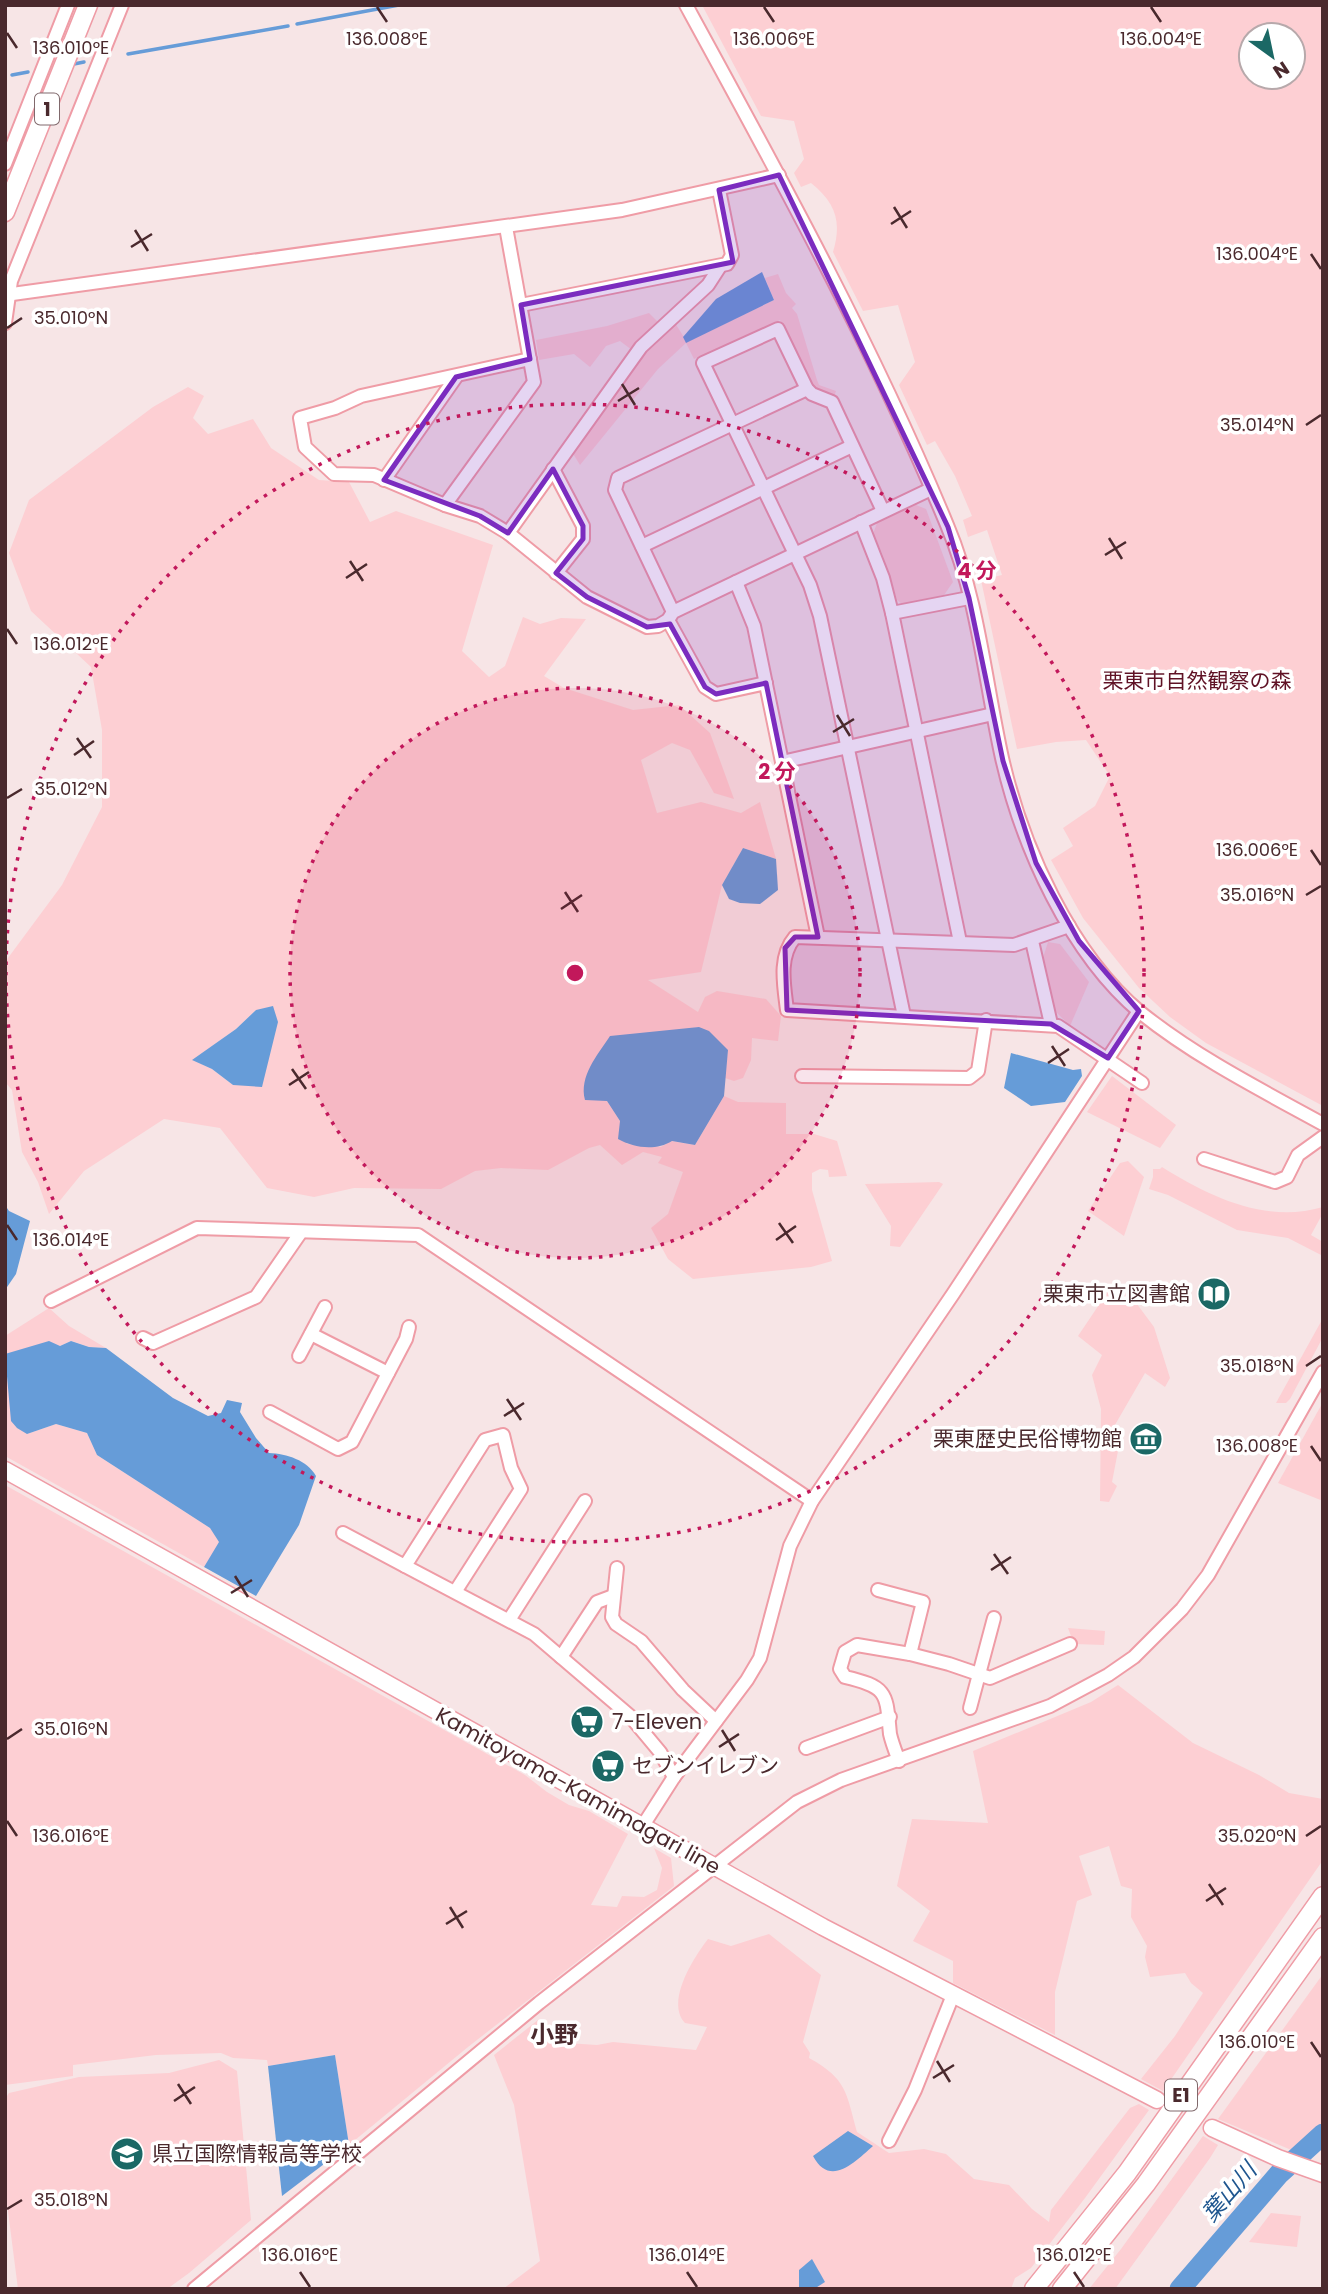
<svg xmlns="http://www.w3.org/2000/svg" width="1328" height="2294" font-family="Poppins,'Noto Sans JP',sans-serif">
<style>
.green{fill:#fdcfd3;fill-rule:evenodd}
.water{fill:#669cd8}
.lines{fill:none;stroke-linecap:round;stroke-linejoin:round}
.stream{stroke:#669cd8;stroke-width:3.5}
.river{stroke:#669cd8;stroke-width:21}
.minor-casing{stroke:#ef9ca6;stroke-width:16}
.major-casing{stroke:#ef9ca6;stroke-width:19}
.highway-casing{stroke:#ef9ca6;stroke-width:21}
.minor{stroke:#fff;stroke-width:12}
.major{stroke:#fff;stroke-width:16}
.highway{stroke:#fff;stroke-width:18}
.marked{fill:#7b2cbf;fill-opacity:0.2;stroke:#7b2cbf;stroke-width:5;stroke-linejoin:round}
.ticks{fill:none;stroke:#4a292d;stroke-width:2.5}
.ring{fill:none;stroke:#c2185b;stroke-width:3.5;stroke-dasharray:3.5 7}
.labels{text-anchor:middle;stroke-width:7;stroke-linejoin:round;paint-order:stroke}
.shield{fill:#fff;stroke:#80696c;stroke-width:2}
.shield-label{font-size:19px;font-weight:bold;fill:#4a292d}
.park-label{font-size:21px;fill:#5f1225;stroke:#fff}
.poi-label{font-size:21px;fill:#4a292d;stroke:#fff;text-anchor:start}
.street-label{font-size:21px;fill:#4a292d;stroke:#fff}
.water-label{font-size:23px;font-style:italic;fill:#1f568f;stroke:#fff}
.quarter-label{font-size:24px;font-weight:bold;fill:#4a292d;stroke:#fff}
.ticks-label{font-size:18px;text-anchor:middle;fill:#4a292d;stroke:#fff;stroke-width:7;stroke-linejoin:round;paint-order:stroke}
.centre{fill:#c2185b;stroke:#fff;stroke-width:3.5}
.ring-label{font-size:21px;text-anchor:middle;font-weight:bold;fill:#c2185b;stroke:#fff;stroke-width:7;stroke-linejoin:round;paint-order:stroke}
</style>
<rect width="100%" height="100%" fill="#f7e5e6"/>
<!-- green -->
<g class="green">
<path d="M702,5H1323V1106L1206,1043L1170,1017L1139,988L1083,918L1051,860L1073,846L1063,828L1095,806L1110,776L1086,740L1056,742L1017,749L981,580L1002,575L987,530L968,537L963,520L972,516L955,476L935,441L927,445L899,385L915,362L898,305L863,311L833,252C842,222 836,203 811,183L801,187L794,173L804,159L794,121L761,116ZM1251,35H1293V77H1251Z"/>
<polygon points="778,274 786,293 796,304 792,308 797,314 817,380 819,385 836,391 834,397 813,388 780,320 694,359 686,343 658,369 580,465 572,452 645,351 675,323 687,342 774,300 765,278"/>
<polygon points="649,313 658,322 632,350 620,341 606,346 590,367 574,354 539,360 536,340 607,326"/>
<path d="M188,387L204,396L193,418L208,434L253,419L271,448L319,480L349,482L370,522L396,511L493,545L462,651L489,677L505,666L523,617L540,624L561,618L586,619L544,676L564,688L633,710L679,705L710,733L734,799L714,793L690,750L672,743L641,760L657,813L701,802L741,813L760,802L776,859L743,848L722,885L701,972L648,980L698,1012L705,997L717,991L766,999L781,1016L778,1041L752,1038L751,1060L743,1078L734,1081L725,1078L728,1050L699,1027L677,1031L607,1101L620,1121L627,1144L661,1147L671,1141L695,1145L724,1096L738,1102L786,1103V1134H814L837,1141L847,1176L829,1177L828,1170L820,1169L812,1173V1190L832,1261L811,1267L693,1279L668,1259L651,1228L668,1214L683,1172L658,1163L662,1157L643,1152L622,1165L600,1145L589,1148L548,1170L501,1168L475,1171L441,1189L354,1188L314,1197L267,1188L220,1128L164,1119L84,1171L49,1214L38,1182L22,1152L12,1090L5,1082V962L62,885L102,807V730L91,667L31,611L9,553L29,500L153,407ZM256,1010L233,1085L212,1069L193,1060L236,1029Z"/>
<polygon points="916,505 926,509 953,582 944,595 902,604 897,600 882,553 873,534 877,523"/>
<polygon points="1048,942 1060,944 1089,982 1070,1026 1054,1010 1042,961"/>
<polygon points="1112,1076 1176,1125 1160,1148 1087,1112"/>
<polygon points="1128,1161 1144,1177 1124,1236 1088,1211 1120,1163"/>
<path d="M1162,1167C1210,1197 1266,1224 1323,1207V1213L1311,1235L1323,1242V1256L1288,1238L1237,1230L1168,1195L1149,1189L1153,1177V1169H1160Z"/>
<polygon points="939,1182 943,1184 900,1247 890,1246 891,1226 865,1184"/>
<polygon points="1113,1284 1122,1295 1128,1292 1154,1327 1170,1378 1165,1387 1145,1373 1112,1430 1111,1437 1118,1451 1112,1482 1117,1486 1109,1502 1100,1501 1101,1409 1092,1375 1102,1355 1078,1336"/>
<polygon points="49,1308 69,1326 106,1348 89,1347 71,1341 60,1346 5,1354 5,1336"/>
<polygon points="1323,1318 1323,1337 1290,1399 1286,1403 1276,1403"/>
<polygon points="5,1358 27,1434 56,1424 87,1433 97,1455 210,1528 220,1542 204,1567 5,1456"/>
<polygon points="1323,1402 1323,1501 1278,1483"/>
<polygon points="5,1485 525,1775 547,1792 569,1805 589,1811 628,1834 591,1905 617,1907 622,1896 644,1897 657,1890 662,1868 654,1848 671,1858 674,1886 468,2047 349,2145 335,2055 268,2066 267,2060 233,2058 221,2053 156,2055 73,2065 73,2076 5,2085"/>
<polygon points="1068,1628 1105,1631 1104,1645 1074,1644"/>
<polygon points="1118,1685 1193,1743 1259,1775 1289,1793 1323,1799 1323,1860 1163,2091 1141,2079 1175,2036 1203,1993 1191,1983 1185,1973 1150,1977 1145,1957 1147,1946 1131,1917 1132,1889 1121,1886 1109,1846 1079,1856 1092,1895 1077,1901 1055,1992 1055,2035 953,1983 953,1961 913,1941 930,1911 897,1886 912,1819 988,1823 973,1751 1091,1702"/>
<path d="M769,1934L821,1975L803,2042L810,2053L809,2058C847,2079 846,2092 857,2132L889,2153L924,2149L946,2154L974,2179L1009,2185L1032,2209L1049,2222L1051,2210L1130,2108L1139,2104L1149,2110L1085,2198L1031,2268L1015,2278L1011,2289H503L540,2261L514,2105L494,2055L538,2020L567,2043L597,2045L613,2042L696,2050L707,2027L685,2023C665,2002 694,1957 708,1939L731,1946Z"/>
<polygon points="1323,1974 1323,2124 1296,2152 1218,2119"/>
<polygon points="219,2060 237,2071 251,2220 189,2273 167,2289 18,2289 5,2188 5,2099 9,2093 79,2077 169,2073"/>
<polygon points="1203,2136 1218,2145 1210,2158 1115,2289 1089,2289 1121,2249"/>
<polygon points="1271,2213 1301,2216 1297,2247 1249,2242"/>
</g>
<!-- water -->
<g class="water">
<polygon points="762,272 774,300 686,343 683,337 716,299"/>
<polygon points="743,848 776,859 778,890 760,904 740,903 729,899 722,885"/>
<polygon points="273,1006 278,1022 262,1087 233,1085 212,1069 192,1060 236,1029 256,1010"/>
<path d="M699,1027L709,1031L728,1050L724,1096L695,1145L672,1141C656,1151 634,1148 618,1139L620,1121L607,1101L585,1100C579,1076 597,1056 610,1036Z"/>
<polygon points="1011,1053 1073,1070 1081,1069 1082,1076 1065,1102 1031,1106 1004,1088"/>
<polygon points="5,1205 9,1211 30,1221 16,1274 5,1290"/>
<path d="M49,1341L60,1346L71,1341L89,1347L106,1348L173,1398L208,1416L221,1413L227,1400L242,1403L240,1412L256,1438L269,1453C287,1454 307,1460 316,1476L299,1525L256,1596L204,1567L219,1542L210,1528L97,1455L87,1433L56,1424L27,1434L17,1428L11,1421L5,1354Z"/>
<polygon points="335,2055 349,2145 282,2196 268,2066"/>
<path d="M848,2131L873,2146C855,2162 830,2188 813,2156Z"/>
<polygon points="812,2259 825,2282 814,2289 799,2289 799,2270"/>
</g>
<g class="lines">
<!-- stream -->
<g class="stream">
<polyline points="297,24 399,5"/>
<polyline points="128,54 288,26"/>
<polyline points="69,65 84,62"/>
<polyline points="12,75 28,72"/>
</g>
<!-- river -->
<polyline class="river" points="1180,2289 1279,2174 1323,2134"/>
<defs>
<g id="minor">
<path d="M686,5C779,175 873,346 947,525C978,598 985,681 1002,758C1022,846 1070,954 1141,1013C1196,1057 1261,1090 1323,1124"/>
<polyline points="5,164 68,5"/>
<polyline points="5,295 622,210 779,175"/>
<polyline points="521,305 727,264 732,255 719,190"/>
<polyline points="5,323 11,281 122,5"/>
<polyline points="530,359 361,396 335,408 300,418 305,447 334,474 374,475 445,505 480,516 508,533 587,597 647,627 658,626 668,620 673,612 931,489"/>
<polyline points="553,469 583,526 583,539 556,573"/>
<polyline points="384,480 456,377"/>
<polyline points="445,505 534,382 506,227"/>
<polyline points="883,511 832,402 812,394 807,389 778,329 703,363 810,585 820,616 904,1016"/>
<polyline points="861,522 883,578 892,613 960,942"/>
<polyline points="508,533 641,347 708,285 719,268"/>
<polyline points="642,546 852,446"/>
<polyline points="736,582 754,626 818,937"/>
<polyline points="673,612 615,490 618,478 807,389"/>
<polyline points="892,613 969,598"/>
<polyline points="668,620 705,687 716,694 766,683"/>
<polyline points="782,762 993,714"/>
<path d="M1069,926L1014,945L795,937C778,957 784,985 787,1010L1058,1026L1142,1083"/>
<polyline points="1032,941 1051,1024"/>
<polyline points="802,1076 969,1078 978,1071 986,1020"/>
<polyline points="1204,1159 1275,1182 1287,1177 1298,1155 1323,1137"/>
<polyline points="51,1301 197,1228 418,1235 812,1501"/>
<polyline points="311,1334 388,1373"/>
<polyline points="143,1338 153,1343 256,1297 301,1232"/>
<polyline points="299,1356 325,1307"/>
<polyline points="270,1412 338,1449 352,1442 406,1339 409,1327"/>
<polyline points="343,1533 405,1566"/>
<polyline points="617,1568 612,1617 616,1624 641,1641 683,1690 716,1721"/>
<polyline points="878,1590 923,1602 910,1654"/>
<polyline points="455,1592 521,1489 511,1468 503,1435 485,1440 405,1566 534,1634 630,1716 660,1752 674,1777"/>
<polyline points="509,1620 585,1501"/>
<polyline points="561,1657 597,1602 613,1596"/>
<polyline points="970,1708 994,1618"/>
<polyline points="806,1748 890,1717"/>
<path d="M899,1761C896,1753 892,1743 890,1734C886,1694 889,1687 845,1677L840,1669L845,1652L857,1645L910,1654L949,1664L990,1678L1070,1644"/>
<polyline points="642,1827 674,1777 747,1680 760,1658 790,1546 812,1501 953,1294 1139,1011"/>
<polyline points="889,2141 915,2090 953,1995"/>
<polyline points="194,2289 539,2003 797,1802 841,1780 1050,1706 1108,1675 1134,1657 1182,1609 1208,1575 1323,1372"/>
</g>
<g id="major">
<polyline points="5,1470 823,1927 1157,2100"/>
<polyline points="1212,2128 1278,2158 1323,2174"/>
</g>
<g id="highway">
<polyline points="5,212 88,5"/>
<polyline points="1034,2289 1127,2173 1323,1896"/>
<polyline points="1062,2289 1146,2184 1323,1937"/>
</g>
</defs>
<!-- minor casing -->
<use href="#minor" class="minor-casing"/>
<!-- major casing -->
<use href="#major" class="major-casing"/>
<!-- highway casing -->
<use href="#highway" class="highway-casing"/>
<!-- minor -->
<use href="#minor" class="minor"/>
<!-- major -->
<use href="#major" class="major"/>
<!-- highway -->
<use href="#highway" class="highway"/>
</g>
<!-- marked area -->
<path class="marked" d="M779,175L948,527L969,598L1003,761L1036,863L1079,941L1139,1011L1108,1058L1051,1024L787,1010L785,948L795,937H818L766,683L716,694L705,687L670,624L647,627L587,597L556,573L583,539V526L553,469L508,533L480,516L384,480L456,377L530,359L521,305L733,262L719,190Z"/>
<!-- ticks -->
<path class="ticks" d="M377,7L387,22M764,7L774,22M1151,7L1161,22M7,33L17,48M894,207L907,228M891,224L911,211M135,230L148,251M131,247L152,234M1311,254L1321,269M7,328L22,318M622,384L635,405M618,401L639,388M1306,425L1321,415M1109,538L1122,559M1105,555L1126,542M350,561L363,581M346,578L367,564M7,629L17,644M837,715L850,736M833,732L854,719M77,738L91,758M74,755L94,741M7,798L22,789M1311,850L1321,865M565,892L578,912M1306,895L1321,886M561,909L582,895M1052,1046L1065,1066M1048,1063L1069,1049M292,1069L306,1089M289,1085L309,1072M779,1223L793,1243M7,1225L17,1240M776,1240L796,1226M1306,1366L1321,1356M507,1399L521,1420M504,1416L524,1403M1311,1446L1321,1461M994,1554L1008,1574M991,1570L1011,1557M235,1576L248,1597M231,1593L252,1580M722,1730L735,1751M7,1739L22,1729M719,1747L739,1734M7,1821L17,1836M1306,1836L1321,1826M1209,1884L1223,1905M1206,1901L1226,1888M450,1907L463,1928M446,1924L467,1911M1311,2042L1321,2057M937,2061L950,2082M933,2078L954,2065M178,2084L191,2104M174,2101L195,2087M7,2209L22,2200M300,2272L310,2287M687,2272L697,2287M1074,2272L1084,2287"/>
<!-- distance rings -->
<circle cx="575" cy="973" r="285" fill="#c2185b" fill-opacity=".12"/>
<g class="ring">
<circle cx="575" cy="973" r="285"/>
<circle cx="575" cy="973" r="569"/>
</g>
<!-- icons -->
<defs>
<symbol id="library-disc" viewBox="-11 -11 22 22"><circle r="9.5" fill="#1b6865" stroke="#fff"/><path d="M-6-4Q-3-5.5-.7-3.5V5Q-3 3-6 4ZM6-4Q3-5.5 .7-3.5V5Q3 3 6 4Z" fill="#fff"/></symbol>
<symbol id="museum-disc" viewBox="-11 -11 22 22"><circle r="9.5" fill="#1b6865" stroke="#fff"/><path d="M0-6L6-3V-2H-6V-3ZM-5-1h2V3h-2ZM-1-1h2V3h-2ZM3-1h2V3H3ZM-6 4H6V6H-6Z" fill="#fff"/></symbol>
<symbol id="supermarket-disc" viewBox="-11 -11 22 22"><circle r="9.5" fill="#1b6865" stroke="#fff"/><path d="M-6-5.5h2.5l.6 2H6L4.5 2H-2.5L-4.4-4H-6ZM-1.5 3.2a1.3 1.3 0 1 0 .1 0ZM3 3.2a1.3 1.3 0 1 0 .1 0Z" fill="#fff"/></symbol>
<symbol id="school-disc" viewBox="-11 -11 22 22"><circle r="9.5" fill="#1b6865" stroke="#fff"/><path d="M0-5L7-2L0 1L-7-2ZM-4 1L0 2.5L4 1V4Q0 6-4 4Z" fill="#fff"/></symbol>
</defs>
<g fill-rule="evenodd">
<use href="#library-disc" x="1195" y="1275" width="38" height="38"/>
<use href="#museum-disc" x="1127" y="1420" width="38" height="38"/>
<use href="#supermarket-disc" x="568" y="1703" width="38" height="38"/>
<use href="#supermarket-disc" x="589" y="1747" width="38" height="38"/>
<use href="#school-disc" x="108" y="2135" width="38" height="38"/>
</g>
<g class="labels">
<!-- shield labels -->
<g class="shield">
<rect x="35" y="93.5" width="24" height="31" rx="5"/>
<rect x="1165" y="2079.5" width="32" height="31" rx="5"/>
</g>
<g class="shield-label">
<text x="47" y="116">1</text>
<text x="1181" y="2102">E1</text>
</g>
<!-- park labels -->
<g class="park-label">
<text x="1197" y="688">栗東市自然観察の森</text>
</g>
<!-- poi labels -->
<g class="poi-label">
<text x="1190" y="1301" text-anchor="end">栗東市立図書館</text>
<text x="1122" y="1446" text-anchor="end">栗東歴史民俗博物館</text>
<text x="612" y="1729">7-Eleven</text>
<text x="632" y="1773">セブンイレブン</text>
<text x="152" y="2161">県立国際情報高等学校</text>
</g>
<!-- street labels -->
<g class="street-label">
<text transform="translate(578 1791) rotate(29)" y="7">Kamitoyama-Kamimagari line</text>
</g>
<!-- water labels -->
<g class="water-label">
<text transform="translate(1229 2192) rotate(-49)" y="8">葉山川</text>
</g>
<!-- quarter labels -->
<g class="quarter-label">
<text x="554" y="2043">小野</text>
</g>
</g>
<g class="ticks-label">
<text x="387" y="45">136.008°E</text>
<text x="774" y="45">136.006°E</text>
<text x="1161" y="45">136.004°E</text>
<text x="71" y="54">136.010°E</text>
<text x="1257" y="260">136.004°E</text>
<text x="71" y="324">35.010°N</text>
<text x="1257" y="431">35.014°N</text>
<text x="71" y="650">136.012°E</text>
<text x="71" y="795">35.012°N</text>
<text x="1257" y="856">136.006°E</text>
<text x="1257" y="901">35.016°N</text>
<text x="71" y="1246">136.014°E</text>
<text x="1257" y="1372">35.018°N</text>
<text x="1257" y="1452">136.008°E</text>
<text x="71" y="1735">35.016°N</text>
<text x="71" y="1842">136.016°E</text>
<text x="1257" y="1842">35.020°N</text>
<text x="1257" y="2048">136.010°E</text>
<text x="71" y="2206">35.018°N</text>
<text x="300" y="2261">136.016°E</text>
<text x="687" y="2261">136.014°E</text>
<text x="1074" y="2261">136.012°E</text>
</g>
<circle cx="575" cy="973" r="10" class="centre"/>
<g class="ring-label">
<text x="977" y="578">4 分</text>
<text x="777" y="779">2 分</text>
</g>
<!-- border -->
<rect width="1328" height="2294" fill="none" stroke="#4a292d" stroke-width="14"/>
<!-- north arrow -->
<g transform="translate(1272 56) rotate(147)"><circle r="33" fill="#ffffff" stroke="#b7a9ab" stroke-width="2"/>
<path d="M0-5L12 26L0 18L-12 26Z" fill="#1b6865"/>
<text y="-10" font-size="19" font-weight="bold" text-anchor="middle" fill="#4a292d">N</text>
</g>
</svg>
